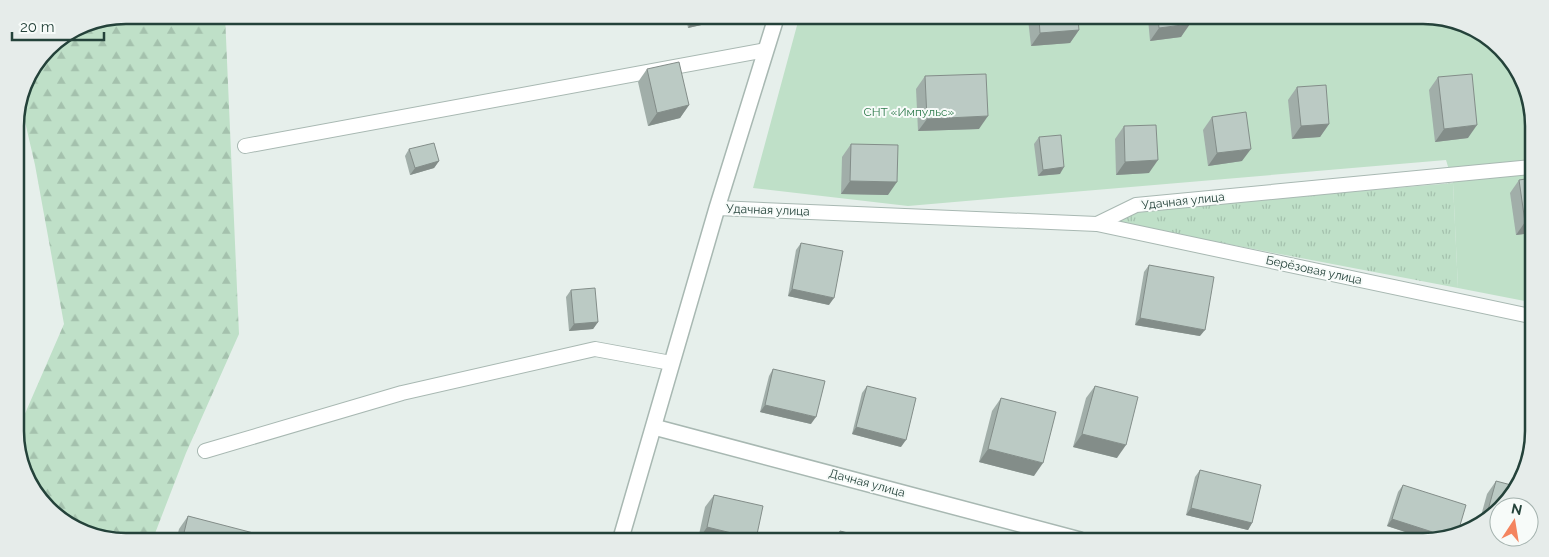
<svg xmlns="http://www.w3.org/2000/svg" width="1549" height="557" font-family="Raleway,sans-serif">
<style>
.grass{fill:url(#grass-tufts)}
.forest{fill:url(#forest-firs)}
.green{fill:#bfe0c8}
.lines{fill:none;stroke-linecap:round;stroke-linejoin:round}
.lane-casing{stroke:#a8b8b2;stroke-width:16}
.street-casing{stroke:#a8b8b2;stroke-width:18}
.lane{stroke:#fff;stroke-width:14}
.street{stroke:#fff;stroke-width:15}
.wall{fill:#a1aea9}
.shaded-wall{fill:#838d89}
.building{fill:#bbcac4;stroke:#838d89}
.labels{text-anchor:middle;stroke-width:4;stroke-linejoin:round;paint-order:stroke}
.park-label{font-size:12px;fill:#2d7a4b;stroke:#f7fbf9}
.street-label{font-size:12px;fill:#24423a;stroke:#f7fbf9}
.rim{fill:none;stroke:#24423a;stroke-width:2.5}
</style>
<defs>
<pattern id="grass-tufts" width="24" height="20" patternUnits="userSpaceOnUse" patternTransform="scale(1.25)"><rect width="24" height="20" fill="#bfe0c8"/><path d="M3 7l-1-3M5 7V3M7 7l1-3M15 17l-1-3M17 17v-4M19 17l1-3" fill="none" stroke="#a4c1ad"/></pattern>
<pattern id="forest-firs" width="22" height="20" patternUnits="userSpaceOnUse" patternTransform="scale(1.25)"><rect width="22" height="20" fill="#bfe0c8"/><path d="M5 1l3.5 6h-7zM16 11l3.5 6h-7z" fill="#a4c1ad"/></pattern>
</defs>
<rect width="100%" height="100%" fill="#e6efeb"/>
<!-- grass -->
<polygon class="grass" points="1453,183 1458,288 1112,222 1138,210"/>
<!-- forest -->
<polygon class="forest" points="126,15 225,15 239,334 186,453 154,536 90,536 43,505 17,453 17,432 64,324 35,165 20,100 27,76 52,43 84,23"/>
<!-- green -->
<polygon class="green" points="799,18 1459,21 1507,53 1533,111 1530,302 1458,288 1453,183 1446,160 908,206 753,188"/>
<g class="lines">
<defs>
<g id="lane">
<polyline points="245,146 766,50"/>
<polyline points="717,208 1097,224 1530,316"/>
<polyline points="1097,224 1136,205 1532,167"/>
<polyline points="205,451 402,393 595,349 671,363"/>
</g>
<g id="street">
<polyline points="654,427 1080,540"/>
<polyline points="621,538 717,208 776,18"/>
</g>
</defs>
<!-- lane casing -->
<use href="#lane" class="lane-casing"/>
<!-- street casing -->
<use href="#street" class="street-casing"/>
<!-- lane -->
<use href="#lane" class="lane"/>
<!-- street -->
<use href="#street" class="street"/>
</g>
<!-- wall -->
<g class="wall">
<polygon points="686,17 721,18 719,21 688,28"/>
<polygon points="1028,19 1078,19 1079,30 1070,43 1031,46"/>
<polygon points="1148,19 1189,20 1181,37 1150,41"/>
<polygon points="647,69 689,105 680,118 648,126 638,82"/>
<polygon points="925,76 979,129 918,131 916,89"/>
<polygon points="1438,77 1468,138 1435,142 1429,90"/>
<polygon points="1297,87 1329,124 1320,137 1292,139 1288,100"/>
<polygon points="1212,117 1242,161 1208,166 1203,130"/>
<polygon points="1124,126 1149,173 1116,175 1115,139"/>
<polygon points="1039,137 1060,174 1038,176 1034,144"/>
<polygon points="851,144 888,195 841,194 842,157"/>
<polygon points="409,149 439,161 434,168 410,175 405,156"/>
<polygon points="1519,180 1531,233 1516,235 1510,193"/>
<polygon points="801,243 829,305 788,296 796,250"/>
<polygon points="1149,265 1200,336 1135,325 1144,272"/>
<polygon points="571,290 598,322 593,329 569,331 566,297"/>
<polygon points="773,369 811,424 760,412 769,376"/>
<polygon points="867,386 901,447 852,434 862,393"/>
<polygon points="1095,386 1117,458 1073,447 1086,398"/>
<polygon points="1001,398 1034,476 979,462 992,411"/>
<polygon points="1200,470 1252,523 1248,530 1186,515 1195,477"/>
<polygon points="1496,481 1491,519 1479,523 1487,494"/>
<polygon points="1403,485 1458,532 1433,541 1387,526 1398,492"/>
<polygon points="714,495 756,539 698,539 705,507"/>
<polygon points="188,516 265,537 177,537 179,529"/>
<polygon points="840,531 872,539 835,539"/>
</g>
<!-- shaded-wall -->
<g class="shaded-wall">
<polygon points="695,17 721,18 719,21 688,28"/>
<polygon points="1190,24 1181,37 1150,41 1159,28"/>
<polygon points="1079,30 1070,43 1031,46 1040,33"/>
<polygon points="689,105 680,118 648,126 657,113"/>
<polygon points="988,116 979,129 918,131 927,119"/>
<polygon points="1329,124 1320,137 1292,139 1301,126"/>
<polygon points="1477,125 1468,138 1435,142 1444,129"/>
<polygon points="1251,149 1242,161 1208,166 1217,153"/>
<polygon points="1158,160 1149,173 1116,175 1125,162"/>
<polygon points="439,161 434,168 410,175 415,168"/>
<polygon points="1064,167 1060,174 1038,176 1043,170"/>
<polygon points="850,181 897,182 888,195 841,194"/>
<polygon points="1532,221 1531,233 1516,235 1525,222"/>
<polygon points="792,289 834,298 829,305 788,296"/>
<polygon points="1140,318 1205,330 1200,336 1135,325"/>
<polygon points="598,322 593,329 569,331 574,324"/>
<polygon points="765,405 816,417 811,424 760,412"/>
<polygon points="856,427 906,440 901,447 852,434"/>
<polygon points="1082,434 1126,445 1117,458 1073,447"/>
<polygon points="988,449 1043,463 1034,476 979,462"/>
<polygon points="1191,508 1252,523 1248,530 1186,515"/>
<polygon points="1392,519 1445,536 1433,541 1387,526"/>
<polygon points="707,527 756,539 699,539"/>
</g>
<!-- building -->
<g class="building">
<polygon points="1039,19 1078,19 1079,30 1040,33"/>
<polygon points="1158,19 1189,20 1190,24 1159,28"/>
<polygon points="679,62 689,105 657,113 647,69"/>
<polygon points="986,74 988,116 927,119 925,76"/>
<polygon points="1472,74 1477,125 1444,129 1438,77"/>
<polygon points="1326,85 1329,124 1301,126 1297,87"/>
<polygon points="1246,112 1251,149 1217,153 1212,117"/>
<polygon points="1156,125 1158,160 1125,162 1124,126"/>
<polygon points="1061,135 1064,167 1043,170 1039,137"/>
<polygon points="434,143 439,161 415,168 409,149"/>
<polygon points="851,144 898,145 897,182 850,181"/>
<polygon points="1532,178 1532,221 1525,222 1519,180"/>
<polygon points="801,243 843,251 834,298 792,289"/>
<polygon points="1149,265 1214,277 1205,330 1140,318"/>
<polygon points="595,288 598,322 574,324 571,290"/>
<polygon points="773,369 825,381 816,417 765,405"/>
<polygon points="867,386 916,398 906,440 856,427"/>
<polygon points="1095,386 1138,397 1126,445 1082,434"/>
<polygon points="1001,398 1056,412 1043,463 988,449"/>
<polygon points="1200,470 1261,485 1252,523 1191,508"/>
<polygon points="1496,481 1515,486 1491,519 1485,521"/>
<polygon points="1403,485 1466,505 1458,532 1445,536 1392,519"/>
<polygon points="714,495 763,506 756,539 707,527"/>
<polygon points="188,516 265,536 265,537 183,537"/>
<polygon points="840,531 872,539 838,539"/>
</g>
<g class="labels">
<!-- park labels -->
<g class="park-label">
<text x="909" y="116">СНТ «Импульс»</text>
</g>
<!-- street labels -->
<g class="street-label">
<text transform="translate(1183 201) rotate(-6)" y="4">Удачная улица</text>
<text transform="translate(768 210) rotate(2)" y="4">Удачная улица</text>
<text transform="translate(1314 270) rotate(12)" y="4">Берёзовая улица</text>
<text transform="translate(867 483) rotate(15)" y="4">Дачная улица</text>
</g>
</g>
<!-- crop -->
<path d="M0 0H1549V557H0ZM126 24H1423A102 102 0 0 1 1525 126V431A102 102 0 0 1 1423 533H126A102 102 0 0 1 24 431V126A102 102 0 0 1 126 24Z" fill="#e6ecea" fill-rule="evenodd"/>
<path class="rim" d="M126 24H1423A102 102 0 0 1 1525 126V431A102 102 0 0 1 1423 533H126A102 102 0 0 1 24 431V126A102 102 0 0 1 126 24Z"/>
<!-- north arrow -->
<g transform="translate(1514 522) rotate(12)"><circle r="24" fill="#f7fbf9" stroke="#a3b1ad"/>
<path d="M0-4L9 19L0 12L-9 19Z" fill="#f4845f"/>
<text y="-8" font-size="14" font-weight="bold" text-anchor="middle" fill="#24423a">N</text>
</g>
<!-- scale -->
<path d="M12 32v8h92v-8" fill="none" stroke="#24423a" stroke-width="2.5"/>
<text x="20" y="32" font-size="15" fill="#24423a" stroke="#f7fbf9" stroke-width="4" paint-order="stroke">20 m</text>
</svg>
